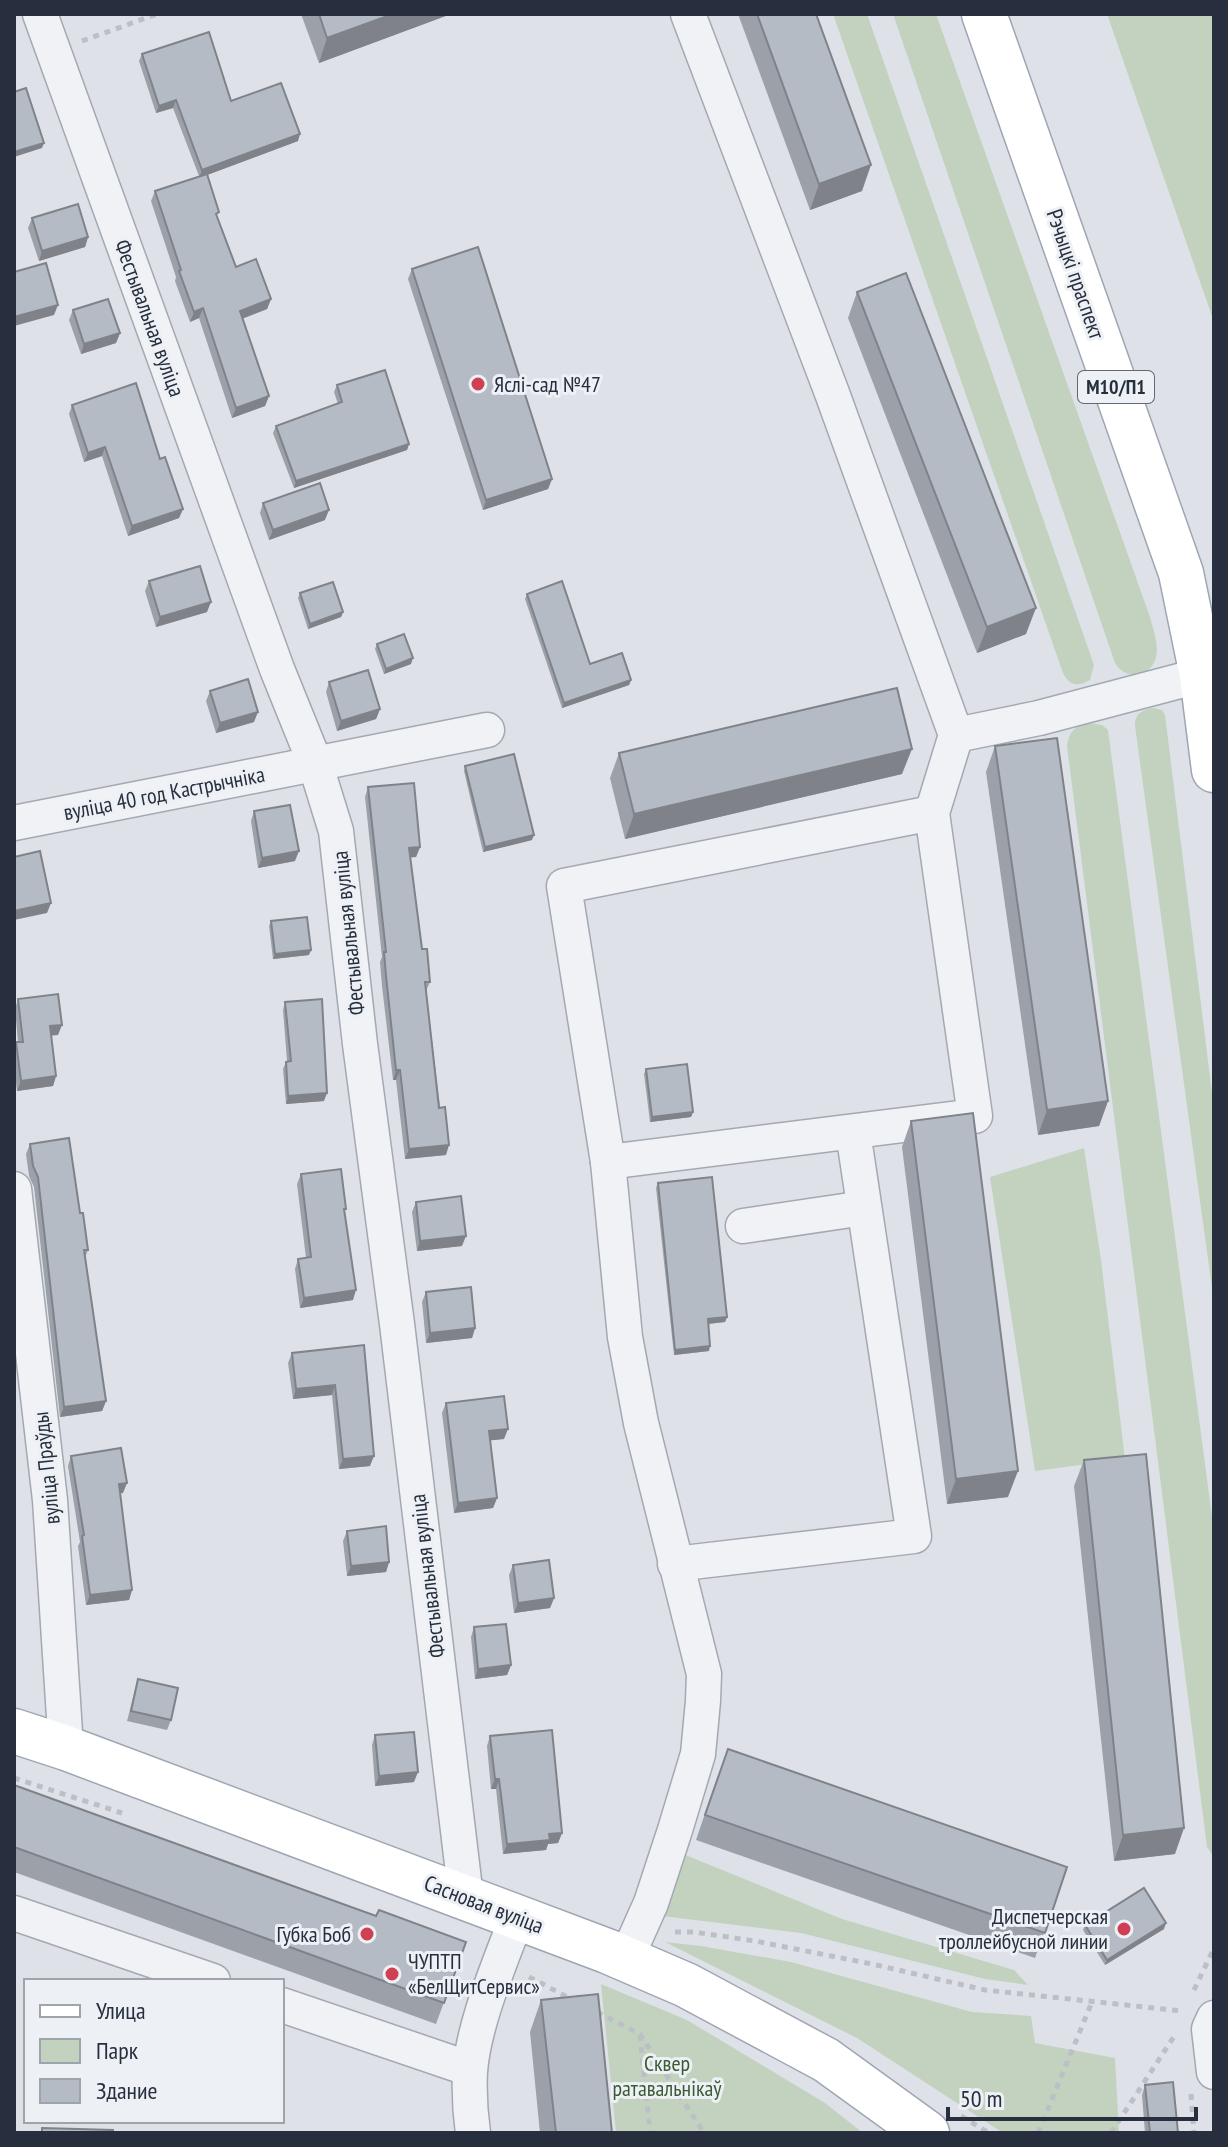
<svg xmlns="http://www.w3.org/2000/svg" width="1228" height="2147" font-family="'PT Sans Narrow',sans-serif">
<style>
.green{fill:#c3d2bf}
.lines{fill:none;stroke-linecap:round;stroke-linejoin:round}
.minor-casing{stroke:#a3a9b2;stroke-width:37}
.major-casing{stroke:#9da6b3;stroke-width:47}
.path{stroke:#bcbfc6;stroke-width:5;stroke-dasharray:6 6;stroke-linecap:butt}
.minor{stroke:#f0f2f6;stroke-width:34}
.major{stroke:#fff;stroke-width:44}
.wall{fill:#9ca1a9}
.shaded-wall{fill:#7f8389}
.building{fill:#b5bbc4;stroke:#7f8389;stroke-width:2}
.poi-dot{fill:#cf4055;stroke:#edf0f5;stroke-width:3}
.labels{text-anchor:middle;stroke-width:6;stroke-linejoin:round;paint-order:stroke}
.shield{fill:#edf0f5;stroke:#626975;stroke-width:2}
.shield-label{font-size:20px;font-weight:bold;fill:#272f3e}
.street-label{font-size:22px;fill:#272f3e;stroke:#edf0f5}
.poi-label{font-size:22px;fill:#272f3e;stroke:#edf0f5;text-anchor:start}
.park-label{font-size:22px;fill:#3b5a34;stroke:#edf0f5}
</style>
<rect width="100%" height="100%" fill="#dee2e8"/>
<!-- green -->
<g class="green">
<path d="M833,14H867L1094,665L1090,680C1078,687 1069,686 1063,673Z"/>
<path d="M893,14H936L1150,617C1153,629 1159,645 1156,657C1151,678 1126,681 1115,663Z"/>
<polygon points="1107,14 1214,14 1214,322"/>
<path d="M1154,708L1162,710L1165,715L1214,1109V1303L1135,726C1134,714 1143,709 1154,708Z"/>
<path d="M1089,723L1102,725L1108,730L1214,1532V1857L1207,1847L1067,746C1069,732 1074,726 1089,723Z"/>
<polygon points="1084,1148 1101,1260 1125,1459 1035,1471 990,1177"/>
<polygon points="683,1854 842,1919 1014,1970 1028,1985 985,1979 801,1933 662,1916"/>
<polygon points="665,1942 701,1946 791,1962 972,2012 1031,2016 1035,2043 1115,2058 1119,2133 1003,2133 857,2038"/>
<polygon points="601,1984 687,2020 825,2103 863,2133 616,2133"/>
</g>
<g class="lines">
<defs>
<g id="minor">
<polyline points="40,14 277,669 315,763 336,831 360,1044 397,1324 466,1897"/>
<polyline points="688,14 832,393 956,735 932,813 564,886 608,1162 975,1116 932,813"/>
<polyline points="956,735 1039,718 1202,675"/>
<polyline points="14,823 487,730"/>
<polyline points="608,1162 625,1337 641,1423 704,1674 703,1701 698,1754 675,1830 651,1903 626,1959"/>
<polyline points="14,1189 50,1500 66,1748"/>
<polyline points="743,1226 864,1208"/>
<polyline points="675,1564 914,1536 853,1132"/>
<polyline points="14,1913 213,1981"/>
<polyline points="282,2005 470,2069"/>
<polyline points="1214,2018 1209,2029 1214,2072"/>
<path d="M473,2133C470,2112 469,2092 470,2071C474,2022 500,1963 517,1917"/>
</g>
<g id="major">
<polyline points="984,14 1181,573 1202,675 1214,770"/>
<polyline points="14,1731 66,1748 607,1951 686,1985 826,2060 927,2133"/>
</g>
</defs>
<!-- minor casing -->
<use href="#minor" class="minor-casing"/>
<!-- major casing -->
<use href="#major" class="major-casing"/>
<!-- path -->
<g class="path">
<polyline points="82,41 157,14"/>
<polyline points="14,1778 122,1813"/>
<polyline points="675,1932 694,1932 755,1941 872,1964 985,1990 1182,2011"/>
<polyline points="529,1977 573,2000"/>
<polyline points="1194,1990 1214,1948"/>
<polyline points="597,2012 640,2034 704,2133"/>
<polyline points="640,2035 650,2133"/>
<polyline points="1191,2094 1194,2133"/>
<polyline points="961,2116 989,2133"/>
<polyline points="1038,2133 1092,2002"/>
<polyline points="1111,2133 1175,2035"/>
</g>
<!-- minor -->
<use href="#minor" class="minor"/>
<!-- major -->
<use href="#major" class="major"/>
</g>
<!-- wall -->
<g class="wall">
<polygon points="301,14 451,14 319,63"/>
<polygon points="738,14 816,14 862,191 810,210"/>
<polygon points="142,54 298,141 207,175 217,218 236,267 271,299 267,309 242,319 269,396 265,406 232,418 199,318 190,322 175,281 176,277 151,201 155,191 199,176 173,108 156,113 139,61"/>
<polygon points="32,218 88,237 85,247 39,261 28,228"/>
<polygon points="412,269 552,479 548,489 483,510 408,279"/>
<polygon points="857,292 1026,634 977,653 848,318"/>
<polygon points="73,310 120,333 116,343 81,354 69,320"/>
<polygon points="337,385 409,444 407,450 294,488 273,433 276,426 338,404 334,392"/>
<polygon points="72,405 160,459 183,509 179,518 128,536 102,456 84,462 69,414"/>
<polygon points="263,503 325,520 269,540 260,513"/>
<polygon points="149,581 207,612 156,627 145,591"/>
<polygon points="300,593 343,612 341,617 308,629 298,598"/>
<polygon points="527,594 590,664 631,680 629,685 562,708 525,599"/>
<polygon points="377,644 411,664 384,674 375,649"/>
<polygon points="329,682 380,709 376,719 337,731 326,692"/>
<polygon points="210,691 254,722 216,733 206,701"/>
<polygon points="995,746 1108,1101 1099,1126 1038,1135 986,772"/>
<polygon points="619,753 902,774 625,839 610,778"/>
<polygon points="465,766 532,840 483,852 464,771"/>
<polygon points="368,787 420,847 416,857 410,857 422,949 430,982 426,991 446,1155 405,1159 396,1080 393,1080 382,986 380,962 382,957 365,797"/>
<polygon points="254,811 295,861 258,868 251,821"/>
<polygon points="271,921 309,955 273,959 269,926"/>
<polygon points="18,999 58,1035 51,1035 56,1076 53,1086 17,1091 14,1066 14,1048 16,1042 18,1042 15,1009"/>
<polygon points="285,1002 324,1101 286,1104 283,1069 286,1062 287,1061 283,1010"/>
<polygon points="646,1069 693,1112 691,1117 650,1122 644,1074"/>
<polygon points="911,1121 1008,1497 947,1504 902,1147"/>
<polygon points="30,1144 80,1213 88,1250 85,1258 106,1401 102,1411 60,1417 34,1187 29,1176 26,1154"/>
<polygon points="301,1174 344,1213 353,1300 300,1308 295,1269 298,1259 306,1258 297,1184"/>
<polygon points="658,1183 727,1317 725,1322 708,1324 709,1351 674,1355 656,1188"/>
<polygon points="416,1202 462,1246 417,1251 412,1212"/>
<polygon points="426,1292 475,1328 472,1338 426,1343 422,1302"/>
<polygon points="364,1345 370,1466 339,1469 332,1395 293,1399 288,1363 292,1353"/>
<polygon points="446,1403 504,1439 490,1440 497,1498 493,1508 454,1513 442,1413"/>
<polygon points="71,1456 123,1493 120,1493 132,1590 129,1600 86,1605 78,1546 80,1542 68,1466"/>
<polygon points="1084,1460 1175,1854 1114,1861 1074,1486"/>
<polygon points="347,1531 389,1562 386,1572 347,1576 343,1541"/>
<polygon points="513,1565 554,1598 550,1608 514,1613 509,1575"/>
<polygon points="474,1627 511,1665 507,1675 475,1679 471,1637"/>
<polygon points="138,1679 171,1720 167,1730 127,1721"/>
<polygon points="375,1735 414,1782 375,1786 372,1745"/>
<polygon points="490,1736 562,1833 558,1843 548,1844 546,1850 503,1854 496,1789 491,1789 487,1746"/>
<polygon points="718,1775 1067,1867 1035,1958 696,1840"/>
<polygon points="14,1785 376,1916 466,1942 436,2024 14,1872"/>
<polygon points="1085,1925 1164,1929 1105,1965 1083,1930"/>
<polygon points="541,2000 612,2133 540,2133 530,2032"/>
<polygon points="1145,2085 1178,2133 1145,2133 1142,2095"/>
</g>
<!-- shaded-wall -->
<g class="shaded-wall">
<polygon points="393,14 451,14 319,63 327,38"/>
<polygon points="176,100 173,108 156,113 159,106"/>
<polygon points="300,134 298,141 199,178 202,170"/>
<polygon points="44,143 42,148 14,157 14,152"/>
<polygon points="871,165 862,191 810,210 819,184"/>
<polygon points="88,237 85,247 39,261 42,251"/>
<polygon points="271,299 267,309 236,321 240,311"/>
<polygon points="58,305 54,315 14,326 14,317"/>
<polygon points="203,308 199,318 190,322 194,312"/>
<polygon points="120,333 116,343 81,354 84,344"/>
<polygon points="269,396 265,406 232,418 236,408"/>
<polygon points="409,444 407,450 294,488 296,481"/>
<polygon points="105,447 102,456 84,462 88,453"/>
<polygon points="552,479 548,489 483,510 486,500"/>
<polygon points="183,509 179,518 128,536 132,526"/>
<polygon points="329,510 325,520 269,540 273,530"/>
<polygon points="211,602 207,612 156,627 160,617"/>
<polygon points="1036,608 1026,634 977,653 987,627"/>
<polygon points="343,612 341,617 308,629 310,624"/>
<polygon points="413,658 411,664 384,674 386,669"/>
<polygon points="631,680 629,685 562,708 564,703"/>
<polygon points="380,709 376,719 337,731 341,721"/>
<polygon points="258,712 254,722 216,733 220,723"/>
<polygon points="912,749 902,774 625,839 634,814"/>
<polygon points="534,835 532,840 483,852 485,847"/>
<polygon points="420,847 416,857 406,858 409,848"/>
<polygon points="299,851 295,861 258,868 262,858"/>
<polygon points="51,903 47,913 14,920 14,911"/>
<polygon points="311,950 309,955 273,959 275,954"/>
<polygon points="62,1025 58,1035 47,1036 50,1026"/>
<polygon points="396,1070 400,1070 396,1080 393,1080"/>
<polygon points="56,1076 53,1086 17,1091 21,1081"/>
<polygon points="327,1093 324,1101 286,1104 288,1096"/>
<polygon points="1108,1101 1099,1126 1038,1135 1047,1110"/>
<polygon points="693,1112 691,1117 650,1122 652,1117"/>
<polygon points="449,1145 446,1155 405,1159 409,1149"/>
<polygon points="466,1236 462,1246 417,1251 420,1241"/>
<polygon points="356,1290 353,1300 300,1308 304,1298"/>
<polygon points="727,1317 725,1322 706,1324 708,1319"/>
<polygon points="475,1328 472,1338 426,1343 430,1333"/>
<polygon points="710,1346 709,1351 674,1355 675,1350"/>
<polygon points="335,1385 332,1395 293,1399 296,1389"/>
<polygon points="106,1401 102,1411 60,1417 64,1407"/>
<polygon points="508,1429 504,1439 485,1441 489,1431"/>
<polygon points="374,1456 370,1466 339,1469 343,1459"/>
<polygon points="1018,1471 1008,1497 947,1504 956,1479"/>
<polygon points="127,1483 123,1493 115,1494 119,1484"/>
<polygon points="497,1498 493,1508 454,1513 458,1503"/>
<polygon points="389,1562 386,1572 347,1576 351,1566"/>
<polygon points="132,1590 129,1600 86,1605 90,1595"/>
<polygon points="554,1598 550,1608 514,1613 518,1603"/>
<polygon points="511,1665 507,1675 475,1679 478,1669"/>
<polygon points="418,1772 414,1782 375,1786 379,1776"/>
<polygon points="495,1779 499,1779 496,1789 491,1789"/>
<polygon points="1184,1828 1175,1854 1114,1861 1123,1835"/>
<polygon points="562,1833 558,1843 548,1844 546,1850 503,1854 507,1844 549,1834"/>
<polygon points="1166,1923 1164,1929 1105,1965 1107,1960"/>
</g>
<!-- building -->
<g class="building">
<polygon points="319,14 393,14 327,38"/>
<polygon points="757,14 816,14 871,165 819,184"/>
<polygon points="209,32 231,101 281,83 300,134 202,170 176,100 159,106 142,54"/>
<polygon points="26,88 44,143 14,152 14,92"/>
<polygon points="207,174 219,212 216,214 236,267 256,259 271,299 240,311 269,396 236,408 203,308 194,312 179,271 181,270 155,191"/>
<polygon points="78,204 88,237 42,251 32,218"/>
<polygon points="478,247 552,479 486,500 412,269"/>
<polygon points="46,263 58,305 14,317 14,272"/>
<polygon points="906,273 1036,608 987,627 857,292"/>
<polygon points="108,299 120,333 84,344 73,310"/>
<polygon points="385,370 409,444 296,481 276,426 342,402 337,385"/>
<polygon points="136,383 160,459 165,457 183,509 132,526 105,447 88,453 72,405"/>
<polygon points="320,483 329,510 273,530 263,503"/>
<polygon points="200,566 211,602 160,617 149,581"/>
<polygon points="562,581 590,664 622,653 631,680 564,703 527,594"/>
<polygon points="333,582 343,612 310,624 300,593"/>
<polygon points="404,634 413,658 386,669 377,644"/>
<polygon points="368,670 380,709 341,721 329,682"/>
<polygon points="248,679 258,712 220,723 210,691"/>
<polygon points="897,688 912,749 634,814 619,753"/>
<polygon points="1057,738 1108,1101 1047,1110 995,746"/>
<polygon points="514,754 534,835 485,847 465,766"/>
<polygon points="414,783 420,847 409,848 422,949 427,949 430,982 425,982 439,1108 445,1107 449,1145 409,1149 400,1070 396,1070 386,976 384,952 386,952 368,787"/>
<polygon points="290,805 299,851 262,858 254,811"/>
<polygon points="40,851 51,903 14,911 14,857"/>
<polygon points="307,917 311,950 275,954 271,921"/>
<polygon points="58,994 62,1025 50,1026 56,1076 21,1081 16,1042 23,1042 18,999"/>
<polygon points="322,999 327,1093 288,1096 286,1062 291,1061 285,1002"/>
<polygon points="687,1064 693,1112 652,1117 646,1069"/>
<polygon points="973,1113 1018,1471 956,1479 911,1121"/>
<polygon points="69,1138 80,1213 83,1213 88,1250 84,1250 106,1401 64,1407 38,1177 33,1166 30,1144"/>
<polygon points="341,1169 346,1209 344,1209 356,1290 304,1298 298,1259 311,1257 301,1174"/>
<polygon points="712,1177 727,1317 708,1319 710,1346 675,1350 658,1183"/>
<polygon points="461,1196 466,1236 420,1241 416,1202"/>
<polygon points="471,1287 475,1328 430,1333 426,1292"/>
<polygon points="364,1345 374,1456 343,1459 335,1385 296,1389 292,1353"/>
<polygon points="504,1396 508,1429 489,1431 497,1498 458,1503 446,1403"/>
<polygon points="121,1448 127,1483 119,1484 132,1590 90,1595 82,1536 84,1535 71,1456"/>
<polygon points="1146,1454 1184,1828 1123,1835 1084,1460"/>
<polygon points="386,1526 389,1562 351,1566 347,1531"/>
<polygon points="549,1560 554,1598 518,1603 513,1565"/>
<polygon points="506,1624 511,1665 478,1669 474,1627"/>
<polygon points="138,1679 178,1688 171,1720 131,1711"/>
<polygon points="552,1730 562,1833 549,1834 550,1840 507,1844 499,1779 495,1779 490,1736"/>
<polygon points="414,1732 418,1772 379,1776 375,1735"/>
<polygon points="728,1749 1067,1867 1045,1933 705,1815"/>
<polygon points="14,1785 376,1916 379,1910 466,1942 444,2003 14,1847"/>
<polygon points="1144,1888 1166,1923 1107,1960 1085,1925"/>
<polygon points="598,1994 612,2133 556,2133 541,2000"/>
<polygon points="1173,2082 1178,2133 1150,2133 1145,2085"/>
<polygon points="42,2128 113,2130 113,2133 42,2133"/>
</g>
<!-- markers -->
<g class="poi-dot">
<circle cx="478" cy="384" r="8"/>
<circle cx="1124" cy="1929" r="8"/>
<circle cx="367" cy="1934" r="8"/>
<circle cx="392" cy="1974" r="8"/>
</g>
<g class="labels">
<!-- shield labels -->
<rect class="shield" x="1078" y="371" width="76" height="32" rx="6"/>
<g class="shield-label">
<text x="1116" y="394">М10/П1</text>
</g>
<!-- street labels -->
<g class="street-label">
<text transform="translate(1076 274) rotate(71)" y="8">Рэчыцкі праспект</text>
<text transform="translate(150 318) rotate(70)" y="8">Фестывальная вуліца</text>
<text transform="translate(164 793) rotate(-11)" y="8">вуліца 40 год Кастрычніка</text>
<text transform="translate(348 933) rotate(-96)" y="8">Фестывальная вуліца</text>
<text transform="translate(46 1468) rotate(-96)" y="8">вуліца Праўды</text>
<text transform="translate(427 1576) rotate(-97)" y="8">Фестывальная вуліца</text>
<text transform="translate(484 1904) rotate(21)" y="8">Сасновая вуліца</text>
</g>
<!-- poi labels -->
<g class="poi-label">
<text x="494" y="392">Яслі-сад №47</text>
<text x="1108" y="1924" text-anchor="end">Диспетчерская<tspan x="1108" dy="25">троллейбусной линии</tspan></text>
<text x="351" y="1942" text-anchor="end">Губка Боб</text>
<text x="408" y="1969">ЧУПТП<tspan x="408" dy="25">«БелЩитСервис»</tspan></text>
</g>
<!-- park labels -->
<g class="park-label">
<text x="667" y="2071">Сквер<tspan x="667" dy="25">ратавальнікаў</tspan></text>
</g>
</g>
<!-- border -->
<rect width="1228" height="2147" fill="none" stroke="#272f3e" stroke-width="32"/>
<!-- legend -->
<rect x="24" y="1979" width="260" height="144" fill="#edf0f5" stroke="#9ea3ac" stroke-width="2"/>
<rect x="40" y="2005" width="40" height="12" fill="#ffffff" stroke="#9ea3ac" stroke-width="2"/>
<text x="96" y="2019" font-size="24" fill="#272f3e">Улица</text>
<rect x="40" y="2039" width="40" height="24" fill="#c3d2bf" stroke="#9ea3ac" stroke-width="2"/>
<text x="96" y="2059" font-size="24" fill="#272f3e">Парк</text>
<rect x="40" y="2079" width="40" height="24" fill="#b5bbc4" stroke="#9ea3ac" stroke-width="2"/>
<text x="96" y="2099" font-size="24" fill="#272f3e">Здание</text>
<!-- scale -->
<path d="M948 2107v12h248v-12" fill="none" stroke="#272f3e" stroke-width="4"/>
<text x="960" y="2107" font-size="24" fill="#272f3e" stroke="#edf0f5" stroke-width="6" paint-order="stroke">50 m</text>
</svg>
